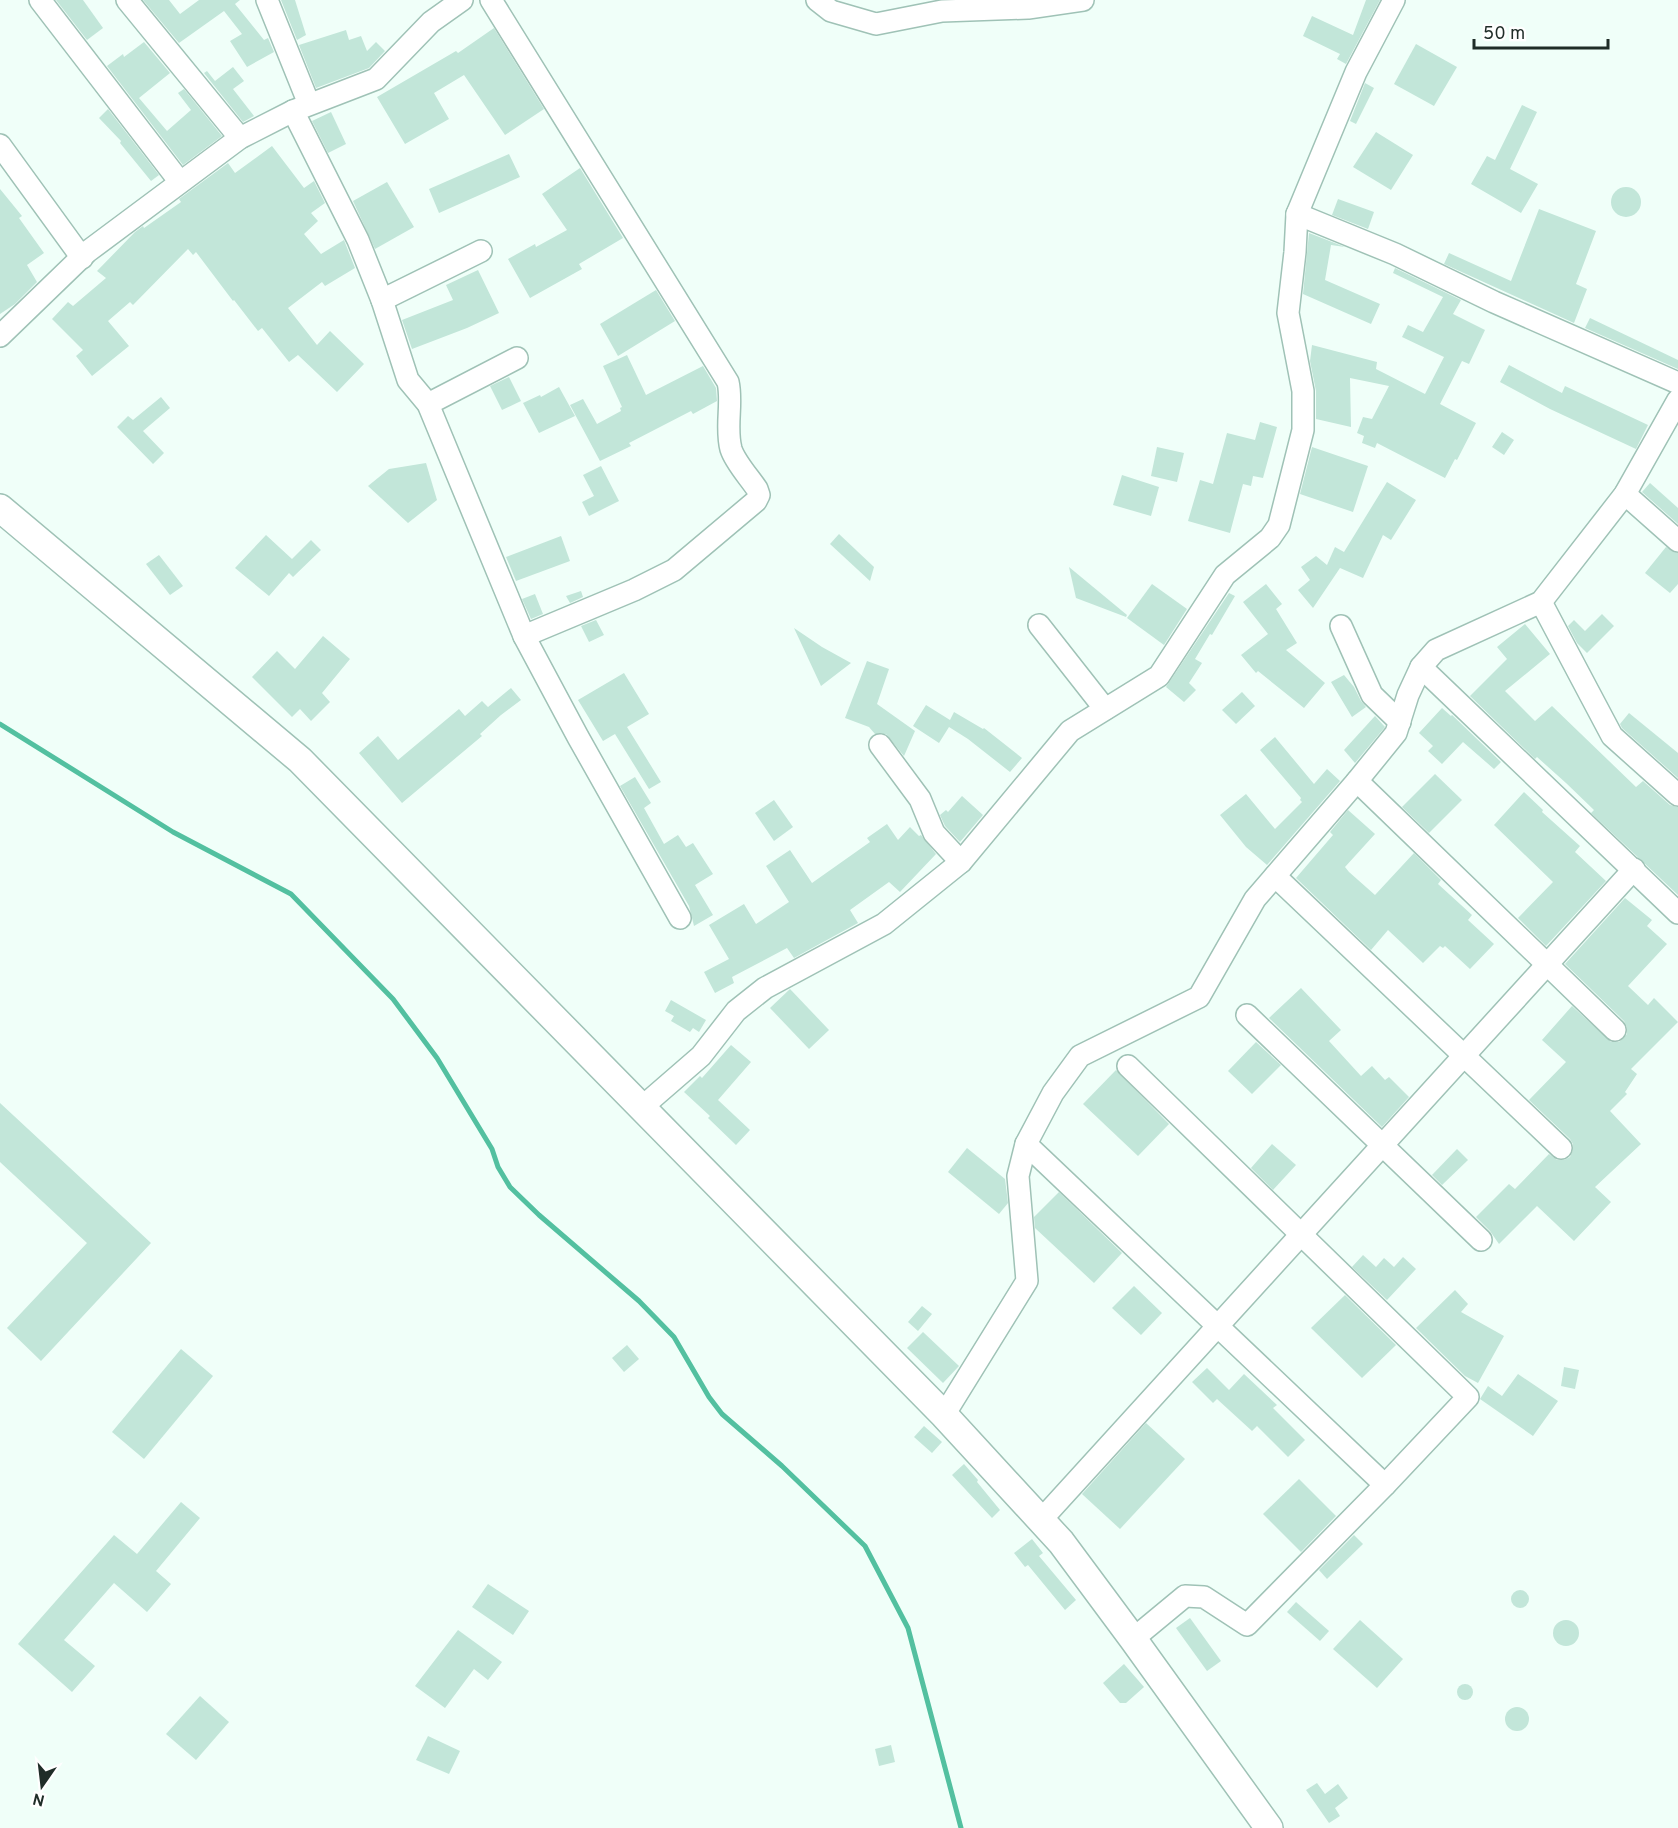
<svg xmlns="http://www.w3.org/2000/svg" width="1678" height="1828" font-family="Overpass,sans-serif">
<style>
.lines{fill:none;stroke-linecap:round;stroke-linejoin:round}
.stream{stroke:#53c0a0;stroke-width:5}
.building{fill:#c2e6d9}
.minor-casing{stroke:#9fc2b6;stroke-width:24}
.major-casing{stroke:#9fc2b6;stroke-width:30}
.minor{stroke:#fff;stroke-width:21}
.major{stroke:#fff;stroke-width:27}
</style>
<rect width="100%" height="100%" fill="#f0fff9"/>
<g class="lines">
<!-- stream -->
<polyline class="stream" points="0,724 173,832 291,894 393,999 437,1058 492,1149 498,1167 510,1187 539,1215 639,1301 674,1337 709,1397 722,1414 782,1466 865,1546 908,1628 961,1828"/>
</g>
<!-- building -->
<g class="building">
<polygon points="56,0 83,0 103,28 87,40"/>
<polygon points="143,0 169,0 180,14 199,0 240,0 235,4 264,40 268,38 274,52 247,67 230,41 242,34 224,11 179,43"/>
<polygon points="281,0 295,0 306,35 297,40"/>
<polygon points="1366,0 1380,0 1346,64 1337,59 1340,54 1303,36 1312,16 1353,35"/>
<polygon points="494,28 544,109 505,135 464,75 434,93 449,119 405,144 377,97 456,51 458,53"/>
<polygon points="346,30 349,40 361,36 367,51 376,42 385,51 369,68 316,88 299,45"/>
<polygon points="144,42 170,73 139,98 167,131 191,110 178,93 184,89 222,136 183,165 107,66 123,54 124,57"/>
<polygon points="1416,44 1457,67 1434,106 1394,84"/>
<polygon points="233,67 244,81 233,89 254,116 243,122 204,73 207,71 215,81"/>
<polygon points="1365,83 1374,88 1356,124 1350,121"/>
<polygon points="1522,105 1537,112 1510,169 1538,184 1521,213 1471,184 1487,156 1495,160"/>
<polygon points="108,109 159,175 151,181 120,143 121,141 99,118"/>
<polygon points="331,112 346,144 328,153 312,121"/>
<polygon points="1376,132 1413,155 1391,190 1353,167"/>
<polygon points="272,146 304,188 314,181 325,203 311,213 318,221 304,234 321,254 344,240 355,268 325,286 322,282 288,308 317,345 330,331 364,364 337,392 298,355 289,362 262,328 258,331 234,300 233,301 196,252 193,255 188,249 133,305 130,302 108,321 129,346 92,376 76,356 83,350 52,319 68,302 73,306 106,278 97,271 135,232 143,226 144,228 181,202 179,199 228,163 235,173"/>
<polygon points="509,154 520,177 439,213 429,189"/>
<polygon points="580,168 623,238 579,264 582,269 530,298 508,259 535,244 536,247 567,230 542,194"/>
<polygon points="387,182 414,227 375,249 353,201"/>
<circle cx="1626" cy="202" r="15"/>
<polygon points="0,189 22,216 19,218 44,253 27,265 37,282 15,304 0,314"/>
<polygon points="1338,199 1374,212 1368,229 1332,215"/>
<polygon points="1539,209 1596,231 1576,284 1587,289 1574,323 1444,264 1449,253 1511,281"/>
<polygon points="1309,233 1345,247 1331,245 1325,280 1380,304 1371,324 1303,294"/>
<polygon points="1395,268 1461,300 1453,314 1485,330 1469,364 1462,361 1440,404 1476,423 1457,460 1455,459 1445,478 1377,443 1375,448 1362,443 1364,436 1357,433 1363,417 1372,419 1389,386 1350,378 1351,427 1316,419 1316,391 1310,361 1312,345 1377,362 1376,369 1425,394 1444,357 1402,337 1408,325 1423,332 1443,297 1393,273"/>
<polygon points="478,270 499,313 467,328 412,349 402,320 453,300 446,285"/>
<polygon points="656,290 675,321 618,356 600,324"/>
<polygon points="1590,318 1678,360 1678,369 1585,328"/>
<polygon points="627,355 646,395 703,366 716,388 717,401 693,414 691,411 629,443 631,446 600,461 570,405 583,399 597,424 621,411 620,408 622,407 603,366"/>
<polygon points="1509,365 1562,393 1565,386 1648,425 1636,449 1550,409 1500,382"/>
<polygon points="509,377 521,401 502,410 490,386"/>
<polygon points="559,387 575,416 539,433 523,403 540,395 541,397"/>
<polygon points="161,397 170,408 143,431 164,453 153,464 117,427 128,416 133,420"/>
<polygon points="1260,422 1277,427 1263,478 1253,476 1251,486 1243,484 1230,533 1188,521 1200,480 1213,484 1227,433 1255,440"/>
<polygon points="1502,432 1514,440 1504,455 1492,447"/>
<polygon points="1157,447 1184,453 1177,482 1151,476"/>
<polygon points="1312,447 1368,466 1353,512 1300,494"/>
<polygon points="426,463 437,500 408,523 368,486 389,469"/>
<polygon points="601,466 619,501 589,516 582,502 594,496 583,475"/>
<polygon points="1122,475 1159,487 1151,516 1113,505"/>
<polygon points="1387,482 1416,500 1391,540 1383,535 1363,578 1340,568 1313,608 1298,590 1310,580 1301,567 1316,556 1327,565 1335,547 1344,552"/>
<polygon points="1650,483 1678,508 1678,524 1642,492"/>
<polygon points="839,534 874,567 870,581 830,544"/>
<polygon points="266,535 292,559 311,540 321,550 293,577 289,573 269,596 235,568"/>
<polygon points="561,536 570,561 516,581 506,557"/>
<polygon points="1666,547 1678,553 1678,584 1670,593 1645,573"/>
<polygon points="159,555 183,586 170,595 146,564"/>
<polygon points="1069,567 1127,615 1126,617 1076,598"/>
<polygon points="1152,584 1187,609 1164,645 1127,618"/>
<polygon points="1266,584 1282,604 1276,609 1297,643 1286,650 1325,683 1304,708 1258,671 1256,673 1241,655 1268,634 1243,602"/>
<polygon points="581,591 583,597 570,603 566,596"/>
<polygon points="1229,593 1235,596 1212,635 1210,634 1195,659 1202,663 1189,683 1196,690 1184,702 1166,687"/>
<polygon points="535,594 543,614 531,619 522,599"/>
<polygon points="1602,614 1614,626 1587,653 1577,643 1568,626 1574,620 1585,631"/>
<polygon points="596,620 604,635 589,642 581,626"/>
<polygon points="1525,624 1550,654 1505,691 1535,721 1552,706 1636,787 1643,781 1670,805 1678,807 1678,895 1591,813 1594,810 1566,783 1537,757 1535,759 1470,696 1507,659 1497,647"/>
<polygon points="794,628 822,647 851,663 821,686"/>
<polygon points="323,636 350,659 322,693 330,702 311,721 300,709 292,717 252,677 277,651 295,669"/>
<polygon points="867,661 889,669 877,704 915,731 904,756 886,734 875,734 869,727 845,718"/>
<polygon points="624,673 649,714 627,727 661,782 649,789 615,734 603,741 578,700"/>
<polygon points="1344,675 1354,687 1361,701 1366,707 1352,717 1331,682"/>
<polygon points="511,688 521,700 501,715 480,734 482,736 402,803 359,753 378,736 398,760 459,709 465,716 482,701 488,707"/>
<polygon points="1242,692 1255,706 1236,724 1222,710"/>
<polygon points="926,705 950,720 954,712 983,729 984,728 1022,758 1010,772 968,739 949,727 939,743 913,726"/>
<polygon points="1442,708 1451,716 1452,715 1501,762 1494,769 1463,742 1442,764 1428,751 1433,746 1419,733"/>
<polygon points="1629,713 1678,753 1678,778 1622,728 1620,724"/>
<polygon points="1375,716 1385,727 1355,763 1344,750"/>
<polygon points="1275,737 1314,784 1327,769 1340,781 1267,865 1246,847 1220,815 1246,794 1275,829 1302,802 1300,800 1301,798 1260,750"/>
<polygon points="1435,774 1462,800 1429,833 1402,807"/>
<polygon points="635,777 651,803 644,808 664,844 678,835 686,847 693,843 713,874 695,885 713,915 694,926 689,906 620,786"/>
<polygon points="1524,792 1543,810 1542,812 1580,846 1575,852 1606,881 1546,946 1518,918 1553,882 1494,825"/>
<polygon points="962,796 983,815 960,842 945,826 940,815 946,810 948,812"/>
<polygon points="774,800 793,827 774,841 755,813"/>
<polygon points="1348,810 1375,834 1345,867 1349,872 1375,895 1414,853 1441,880 1438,884 1472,915 1468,920 1494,944 1470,969 1445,946 1443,948 1440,946 1423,963 1388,930 1371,950 1296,878 1333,835 1330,832"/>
<polygon points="887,824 898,840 910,827 919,836 921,835 936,854 900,892 889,882 850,910 858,923 794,958 787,948 732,977 734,983 715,993 704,972 729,959 709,925 744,904 756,924 789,902 766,866 790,850 812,883 870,842 867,838"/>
<polygon points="1625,898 1652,920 1647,926 1667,944 1628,986 1648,1005 1654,998 1678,1022 1631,1069 1637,1074 1625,1092 1627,1094 1610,1111 1641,1144 1595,1187 1611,1202 1574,1241 1537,1206 1499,1244 1490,1231 1476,1217 1509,1184 1515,1189 1549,1154 1557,1160 1564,1160 1570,1157 1573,1150 1573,1144 1570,1139 1529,1100 1566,1062 1542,1040 1572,1006 1611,1042 1619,1042 1627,1034 1627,1027 1624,1021 1565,964"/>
<polygon points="1301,988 1341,1030 1329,1041 1361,1076 1372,1066 1385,1080 1389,1077 1409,1097 1382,1127 1269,1018"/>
<polygon points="790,989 829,1030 809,1049 770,1008"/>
<polygon points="671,1000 706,1020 699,1032 693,1028 690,1032 671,1021 674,1016 665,1011"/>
<polygon points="1256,1042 1281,1065 1252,1094 1228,1071"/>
<polygon points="731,1045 751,1062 718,1100 750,1130 736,1145 708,1118 710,1116 684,1092 700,1076 702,1078"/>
<polygon points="1116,1070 1169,1124 1138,1156 1083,1104"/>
<polygon points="0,1103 151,1243 41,1361 7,1328 87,1243 0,1162"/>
<polygon points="1272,1144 1296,1165 1273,1190 1251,1168"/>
<polygon points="967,1148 1005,1179 1008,1203 999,1214 948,1172"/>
<polygon points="1457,1149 1468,1160 1442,1185 1432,1175"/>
<polygon points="1059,1192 1122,1253 1094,1283 1035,1228 1034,1217"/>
<polygon points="1363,1255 1376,1267 1384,1258 1394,1267 1403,1257 1416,1269 1387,1300 1352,1267"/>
<polygon points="1134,1286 1162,1313 1141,1335 1112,1308"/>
<polygon points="1455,1290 1468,1304 1461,1312 1504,1336 1478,1383 1465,1376 1416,1328"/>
<polygon points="1345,1295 1396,1345 1362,1378 1311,1328"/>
<polygon points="922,1306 932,1314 918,1331 908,1322"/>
<polygon points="923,1332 959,1366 943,1383 907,1348"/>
<polygon points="627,1345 639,1359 624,1372 612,1358"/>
<polygon points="181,1349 213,1376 144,1459 112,1432"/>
<polygon points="1564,1367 1579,1370 1575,1389 1561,1386"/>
<polygon points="1207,1368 1229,1390 1244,1374 1277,1405 1273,1408 1305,1440 1288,1457 1257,1426 1252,1431 1217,1399 1213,1403 1192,1382"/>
<polygon points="1518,1374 1558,1401 1533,1436 1480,1399 1488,1386 1502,1396"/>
<polygon points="1146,1423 1185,1459 1120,1529 1082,1494"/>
<polygon points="924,1426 942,1442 932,1453 914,1437"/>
<polygon points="964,1464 978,1480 977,1482 1000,1510 992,1518 952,1475"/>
<polygon points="1299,1479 1336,1516 1301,1552 1263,1514"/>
<polygon points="181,1502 200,1518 156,1571 171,1584 147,1612 114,1583 64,1640 95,1666 72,1692 18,1644 114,1535 137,1554"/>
<polygon points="1354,1535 1363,1544 1327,1579 1319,1570"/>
<polygon points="1032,1539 1043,1553 1039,1556 1076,1600 1065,1610 1028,1565 1025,1567 1014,1553"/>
<polygon points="488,1584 529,1611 513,1635 472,1607"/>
<circle cx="1520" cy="1599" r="9"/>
<polygon points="1296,1602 1329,1631 1320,1641 1287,1612"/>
<polygon points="1190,1618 1221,1661 1207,1671 1176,1628"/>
<polygon points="1360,1620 1403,1659 1377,1688 1333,1649"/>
<circle cx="1566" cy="1633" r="13"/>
<polygon points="458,1630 502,1662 488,1680 474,1669 445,1708 415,1686"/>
<polygon points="1124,1664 1144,1687 1126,1703 1120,1703 1103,1683"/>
<circle cx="1465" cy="1692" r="8"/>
<polygon points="200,1696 229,1722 196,1760 166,1734"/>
<circle cx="1517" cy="1719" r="12"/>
<polygon points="428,1736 460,1751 449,1774 416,1760"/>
<polygon points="891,1745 895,1762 879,1766 875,1749"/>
<polygon points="1317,1783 1325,1794 1338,1784 1348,1798 1335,1808 1340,1816 1329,1823 1306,1790"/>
</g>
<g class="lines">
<defs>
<g id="minor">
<polyline points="40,0 180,182"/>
<polyline points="127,0 240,138"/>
<polyline points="267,0 309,104"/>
<path d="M491,0L728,382C733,403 725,427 731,449C735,462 749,477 757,489L759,495L756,501L674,570L634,590L524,636"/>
<polyline points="817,0 831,11 876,24 942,11 1028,8 1083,0"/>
<polyline points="293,111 358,240 382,300 408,380 428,404 524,636 578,737 680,918"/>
<polyline points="0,145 82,258"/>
<polyline points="1297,214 1395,254 1494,302 1678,383"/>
<polyline points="382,300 481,251"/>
<polyline points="0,336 87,252 240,138 293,111 376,79 431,22 462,0"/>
<polyline points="428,404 517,358"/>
<polyline points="1625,494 1678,541"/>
<polyline points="1541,602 1612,736 1678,795"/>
<polyline points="1039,625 1105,709"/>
<polyline points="1341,626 1372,695 1400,722"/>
<polyline points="1421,667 1678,913"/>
<polyline points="880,745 920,799 934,833 961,862"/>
<polyline points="1357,781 1615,1030"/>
<polyline points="1275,876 1561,1148"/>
<polyline points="1247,1015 1481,1240"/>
<polyline points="1128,1066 1468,1397 1385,1485 1247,1625 1204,1597 1185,1596 1133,1639"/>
<polyline points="641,1108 701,1056 736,1011 765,988 884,924 961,862 1070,731 1159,676 1225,575 1270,538 1279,525 1303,430 1303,391 1288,313 1295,252 1297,214 1356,72 1394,0"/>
<polyline points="1026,1144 1385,1485"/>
<polyline points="944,1415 1027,1281 1018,1176 1026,1144 1053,1093 1080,1056 1199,997 1255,899 1357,781 1396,733 1408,695 1421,667 1436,650 1541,602 1625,494 1678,400"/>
<polyline points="1041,1520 1634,869"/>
</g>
<polyline id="major" points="0,508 300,760 944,1415 1061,1542 1133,1639 1269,1828"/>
</defs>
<!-- minor casing -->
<use href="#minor" class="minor-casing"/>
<!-- major casing -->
<use href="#major" class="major-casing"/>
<!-- minor -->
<use href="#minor" class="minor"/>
<!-- major -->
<use href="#major" class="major"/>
</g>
<!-- north arrow -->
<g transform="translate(42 1786) rotate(194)" stroke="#ffffff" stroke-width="4.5" paint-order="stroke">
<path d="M0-4.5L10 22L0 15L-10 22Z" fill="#1f2d28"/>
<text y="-9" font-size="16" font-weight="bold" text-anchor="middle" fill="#1f2d28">N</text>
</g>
<!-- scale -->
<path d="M1474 39v9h134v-9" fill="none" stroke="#1f2d28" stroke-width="3"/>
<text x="1483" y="39" font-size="18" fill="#1f2d28" stroke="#ffffff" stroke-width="4.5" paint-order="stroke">50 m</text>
</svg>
